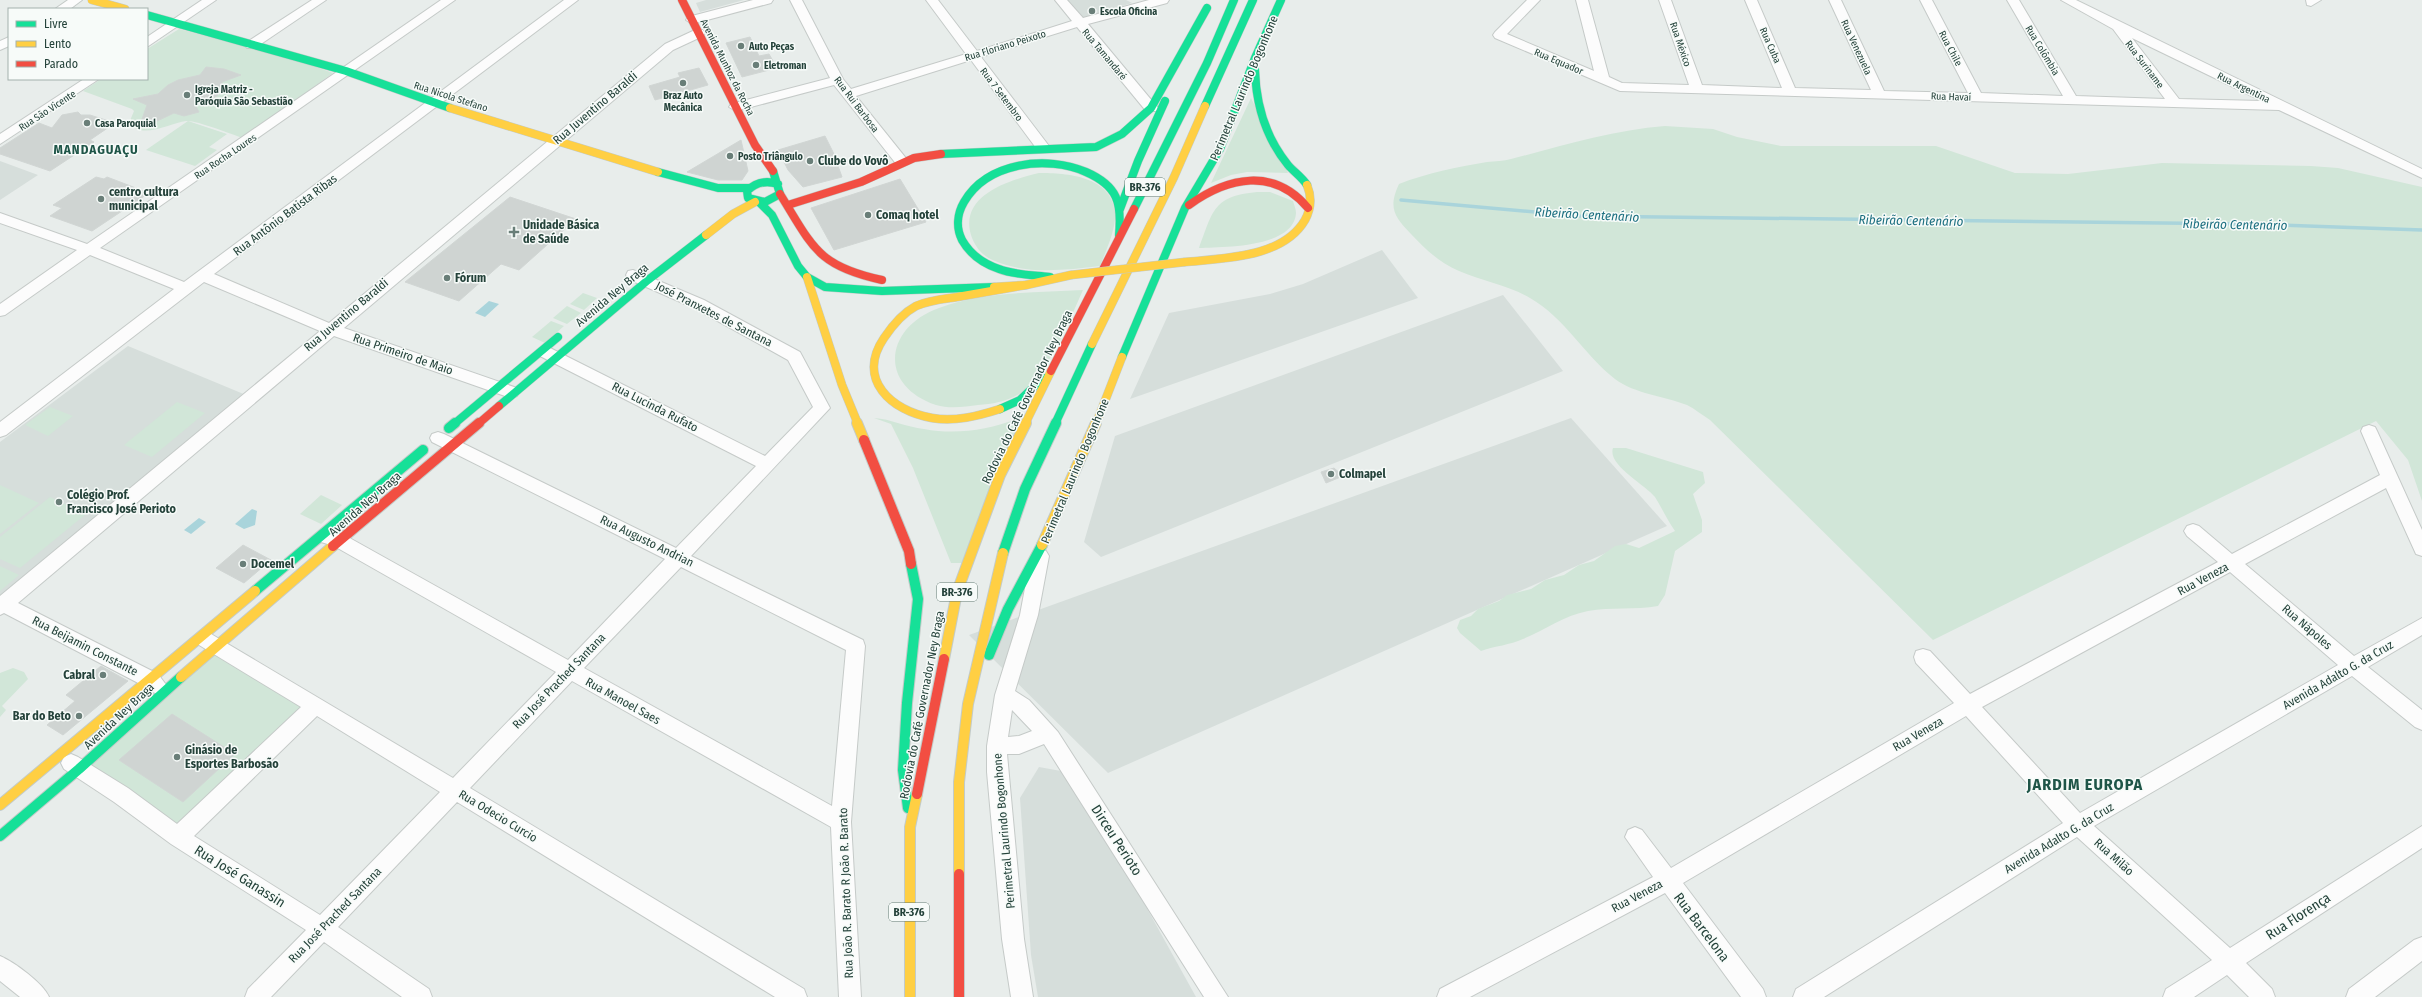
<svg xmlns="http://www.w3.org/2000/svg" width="2422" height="997" font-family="'Fira Sans Condensed',sans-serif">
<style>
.built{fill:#d6dedb}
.green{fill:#d1e6d8}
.water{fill:#a9d4db}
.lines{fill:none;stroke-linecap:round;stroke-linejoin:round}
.stream{stroke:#a9d4db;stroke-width:3.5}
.building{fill:#cfd4d2;stroke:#d1d6d4}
.street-casing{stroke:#c5cac8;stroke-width:2}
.fast-far1-casing{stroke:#c3cbc8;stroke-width:9}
.fast-casing{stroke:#c3cbc8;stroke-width:12}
.slow-far1-casing{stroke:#c3cbc8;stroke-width:9}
.slow-casing{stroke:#c3cbc8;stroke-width:12}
.jam-far1-casing{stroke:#c3cbc8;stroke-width:9}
.jam-casing{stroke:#c3cbc8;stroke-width:12}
.street{fill:#fcfcfc;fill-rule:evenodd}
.fast-far1{stroke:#16e098;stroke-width:8}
.fast{stroke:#16e098;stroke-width:10}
.slow-far1{stroke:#ffcf43;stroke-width:8}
.slow{stroke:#ffcf43;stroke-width:10}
.jam-far1{stroke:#f24e42;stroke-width:8}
.jam{stroke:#f24e42;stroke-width:10}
.slow-bridge-casing{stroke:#c3cbc8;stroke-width:9;stroke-linecap:butt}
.slow-bridge{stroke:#ffcf43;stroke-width:8}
.poi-dot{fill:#697e78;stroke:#f7fbf9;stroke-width:1.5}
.labels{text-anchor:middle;stroke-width:3;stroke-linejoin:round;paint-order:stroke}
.far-poi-label{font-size:10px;font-weight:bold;fill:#24423a;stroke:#f7fbf9;text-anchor:start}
.far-street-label{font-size:10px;fill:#24423a;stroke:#f7fbf9}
.shield{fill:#f7fbf9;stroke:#637a73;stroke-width:1}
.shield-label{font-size:11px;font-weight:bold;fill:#24423a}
.street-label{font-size:12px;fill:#24423a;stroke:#f7fbf9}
.poi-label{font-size:12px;font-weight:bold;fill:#24423a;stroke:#f7fbf9;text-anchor:start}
.far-district-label{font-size:13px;font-weight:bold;letter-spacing:1px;fill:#1f5548;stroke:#f7fbf9}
.water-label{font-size:13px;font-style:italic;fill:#1c6f80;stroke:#f7fbf9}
.near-street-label{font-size:14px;fill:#24423a;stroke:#f7fbf9}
.district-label{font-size:16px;font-weight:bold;letter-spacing:1px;fill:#1f5548;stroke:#f7fbf9}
</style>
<rect width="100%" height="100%" fill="#e8edeb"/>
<!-- built -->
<g class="built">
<polygon points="706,0 744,0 700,12 696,3"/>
<polygon points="1067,0 1126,0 1132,3 1082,18"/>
<polygon points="0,161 38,175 0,200"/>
<polygon points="1382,250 1418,298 1130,399 1169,313 1270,294 1303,284"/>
<polygon points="1503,295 1563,371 1101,557 1084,542 1115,436"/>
<polygon points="128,346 246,395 0,600 0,442"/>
<polygon points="1571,418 1667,526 1108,773 969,635"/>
<polygon points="1039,767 1072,773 1196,997 1038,997 1031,955 1020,798"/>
</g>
<!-- green -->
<g class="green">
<path d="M179,29L291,58L333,73L243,138C231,134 196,120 186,121C171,123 141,140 129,123L134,111L132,109L83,91L101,79H147V49Z"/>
<polygon points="1251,98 1288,173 1247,172 1231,175 1211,183"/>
<polygon points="188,121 227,134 209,147 217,150 195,166 146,150"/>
<path d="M1665,126L1713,129L1737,137L1781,146H1936L2015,173L2068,174L2162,163L2311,166L2338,168L2422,187V501L2408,460L2376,421L1933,640L1710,420C1702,415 1695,409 1687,405C1664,396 1635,394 1615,379C1584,355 1565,318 1530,298C1508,285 1482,281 1459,271C1440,263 1425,249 1411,234C1394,216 1388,208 1399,184C1427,173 1457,167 1487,162C1495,161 1504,161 1511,159C1562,146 1613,130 1665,126Z"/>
<path d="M1039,173C1067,173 1112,176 1115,213C1116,230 1106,250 1100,266C1065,270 1028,275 995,261C982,256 975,247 971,235C959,195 1010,180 1039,173Z"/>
<path d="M1257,192H1270L1293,201C1294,205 1296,209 1296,213C1294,248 1223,247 1199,248C1213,211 1213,196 1257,192Z"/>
<path d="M1083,290C1070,319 1053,362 1030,385C1017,399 997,404 978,405C965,407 949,409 936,405C877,385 885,327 939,308C984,291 1036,293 1083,290Z"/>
<polygon points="583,293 597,298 584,310 570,304"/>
<polygon points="567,306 581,313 567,324 553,318"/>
<polygon points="551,321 564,326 545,343 532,337"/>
<polygon points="177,402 205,413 152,457 124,445"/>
<polygon points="50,407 73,416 48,436 25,425"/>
<path d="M874,418C891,419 906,427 924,429C956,435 987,430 1017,419L1016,428L963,563H951L913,468L891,424Z"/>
<path d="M1613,448H1626L1703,472L1705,483L1693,494L1702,520V532L1675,551L1665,595L1658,606C1635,610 1611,607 1588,611C1563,616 1545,630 1523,639C1510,645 1495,646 1481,651L1460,633L1457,628L1460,620L1471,616L1478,609L1499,601L1507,595L1531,589L1545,580L1564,575L1579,565L1594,561L1615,546L1626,544L1639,548L1675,531C1667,520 1662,508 1655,497C1646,485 1607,465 1613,448Z"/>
<polygon points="0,485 39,503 0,534"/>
<polygon points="321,495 342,505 321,524 300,514"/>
<polygon points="50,497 86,514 20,568 0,559 0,537"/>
<polygon points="0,566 19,575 0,591"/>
<polygon points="216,650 311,705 179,831 83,768"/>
<polygon points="13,668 24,672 28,679 2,706 6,710 0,717 0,673"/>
</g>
<!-- water -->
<g class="water">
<polygon points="489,301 499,304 485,317 475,313"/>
<polygon points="252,509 257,511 255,525 244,529 235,524"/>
<polygon points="199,518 206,522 191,534 184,530"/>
</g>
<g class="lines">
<!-- stream -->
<polyline class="stream" points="1401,200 1580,216 2249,224 2422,230"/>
</g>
<!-- building -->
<g class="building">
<polygon points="750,37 759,56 769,54 777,68 742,77 726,43"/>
<polygon points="206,67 224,69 241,75 222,82 223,88 218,95 208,102 195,105 199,112 184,116 174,113 155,122 141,122 147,105 133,99 158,94 168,85 178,80 200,75"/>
<polygon points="699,68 708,85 655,100 649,86 680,77 678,73"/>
<polygon points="78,112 81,115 90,115 115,123 90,140 94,142 50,171 0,154 0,148 39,123 52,128 62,115"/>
<polygon points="825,136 833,152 842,177 803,187 788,170 778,150"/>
<polygon points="741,140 748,171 742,180 718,180 687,172"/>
<polygon points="96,177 104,179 107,177 149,193 92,231 50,216 62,208 53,205"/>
<polygon points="900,179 926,222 834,250 811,208"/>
<polygon points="510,197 576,219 519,270 501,264 459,301 405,282"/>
<polygon points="1334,468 1343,476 1326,483 1321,472"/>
<polygon points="243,545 271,560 244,583 216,568"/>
<polygon points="101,666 128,681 63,735 47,725 75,701 66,695"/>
<polygon points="172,714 235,754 183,802 119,760"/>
</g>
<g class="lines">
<defs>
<g id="street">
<polygon points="68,0 82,0 70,9 55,9"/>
<polygon points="202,0 216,0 147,47 147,37"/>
<polygon points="312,0 326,0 255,48 247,48 245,45 247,42"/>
<path d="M441,0H455L100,248L184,282L564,0H578L214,274L329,323L665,44L695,30H703L705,33L703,36L673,50L344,328L517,388L519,392L517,396L511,398L505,396L334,336L18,603L158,674L167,686L165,692C155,695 151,692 144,686L4,613L0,615V596L320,331L204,282L6,435L0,437V422L174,289L90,255L5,315L0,316V304L77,250L0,223V213L87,244Z"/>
<polygon points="753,0 773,0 771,3 692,24 686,20 688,17"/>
<polygon points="790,0 802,0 843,79 851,89 966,54 926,0 938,0 977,51 1072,21 1055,0 1067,0 1083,18 1149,0 1169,0 1167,3 1088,24 1158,108 1156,111 1146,111 1077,27 981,57 1049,146 1051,149 1049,152 1039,152 971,60 856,96 909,162 902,166 897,165 834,85 736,111 729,107 731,104 830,78"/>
<path d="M1527,0H1540L1507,34L1594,71L1576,0H1588L1609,77L1622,83L1689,85L1659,0H1671L1702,85L1782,88L1745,0H1757L1795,88L1871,90L1829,0H1841L1884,91L1968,93L1920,0H1932L1981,93L2063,96L2007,0H2019L2076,96L2165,99L2113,29L2061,0H2076L2422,169V178L2279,110L1620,91L1495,38L1493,35L1495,32ZM2132,38L2262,101L2179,99Z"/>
<polygon points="2306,0 2321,0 2311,6 2307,5"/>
<polygon points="9,37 9,46 0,50 0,41"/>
<polygon points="84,79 99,79 0,144 0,134"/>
<path d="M633,270L704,300L800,352L830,408L691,556L863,640L865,646L851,822L861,997H839L831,827L572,681L470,788L804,989L807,997H775L457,802L338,927L429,989L432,997H402L324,942L271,997H245L248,989L306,930L171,844L114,802L64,769L61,763L64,757L71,754L78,757L128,788L177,824L301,707L199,645L197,639L199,633L206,631L453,778L556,672L334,546L321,542L318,537L321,532L327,530L346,536L568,660L665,559L432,442L430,438L432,434L438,432L444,434L676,548L756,466L540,356L537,352L540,348H550L765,456L813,407L788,360L694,308L628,279L626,275L628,271ZM681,567L846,650L832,806L584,668ZM317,716L440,792L320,915L194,836Z"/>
<path d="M2369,425L2375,427L2377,431L2422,530V556L2416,554L2386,488L2245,564L2354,656L2422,618V635L2368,667L2422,710V730L2415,727L2352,676L2094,826L2230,948L2422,826V848L2246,963L2272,989L2275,997H2249L2227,975L2194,997H2163L2166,989L2212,960L2077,837L1824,997H1793L1796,989L2063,823L1966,716L1683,883L1763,989L1766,997H1741L1665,893L1470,997H1437L1440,989L1653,877L1625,837L1628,830L1635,827L1642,830L1671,868L1954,703L1916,663L1914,657L1916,651L1923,649L1930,651L1970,694L2218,562L2187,536L2184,531L2187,526L2193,524L2199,526L2232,554L2380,475L2361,431L2363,427ZM2230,572L2338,665L2080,813L1982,707Z"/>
<path d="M1040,549L1046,551L1049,556L1038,615L1015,691L1029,700L1058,732L1228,997H1204L1044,744L1019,754H1007L1024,939L1033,997H1011L1002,939L987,772V746L995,695L1020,615L1031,556L1034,551ZM1012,710L1032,731L1019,736L1008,737Z"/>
<polygon points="2422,937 2422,961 2375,997 2346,997 2349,989 2414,940"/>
<path d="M0,956C14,962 43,983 49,997H20L0,981Z"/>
</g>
<g id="fast-far1">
<polyline points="147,15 346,71 450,108"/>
<path d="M1255,70C1256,104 1266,138 1288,165C1294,172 1302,177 1307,185"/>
<polyline points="1205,106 1253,0"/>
<polyline points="941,154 1096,147 1122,134 1151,108 1207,8"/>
<path d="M773,171L780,194L765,202L748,198L747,191C756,182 766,180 778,184"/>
<polyline points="658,172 718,188 750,188"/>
<polyline points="759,202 772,215 798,266 807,277 825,287 882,291 994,287"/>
<polyline points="1120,209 1138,161 1165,101"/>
<polyline points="1134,209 1207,63 1234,0"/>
<path d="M1050,277C1033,275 1015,275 999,269C984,264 970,254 962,240C956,228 957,214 964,202C987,162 1047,155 1086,172C1118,186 1122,203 1119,235"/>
<polyline points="1122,357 1185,208 1220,149 1255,58 1281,0"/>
<polyline points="499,406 648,280 706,235"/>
<polyline points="1000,409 1020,400 1043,378"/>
<polyline points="454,424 558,337"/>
<polyline points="1055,424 1092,344"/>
</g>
<g id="fast">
<polyline points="449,428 455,423"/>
<polyline points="1003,553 1025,489 1056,423"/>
<polyline points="255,591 423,450"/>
<polyline points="989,655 1008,609 1042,545"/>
<polyline points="908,808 903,770 907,703 918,599 911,564"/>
<polyline points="0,836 79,769 181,677"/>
</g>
<g id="slow-far1">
<polyline points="92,0 125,9"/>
<polyline points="450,108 658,172"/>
<polyline points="706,235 733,214 755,202"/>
<path d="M1185,262C1224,258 1283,258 1305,220C1311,209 1312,197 1307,185"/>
<polyline points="807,277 842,385 858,424"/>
<polyline points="994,287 1026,285 1071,275"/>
<polyline points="1092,344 1174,177 1205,106"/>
<path d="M1000,409C978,416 955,422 932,418C891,411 856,379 884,338C892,326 903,313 916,306C929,300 943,299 957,297C980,293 1003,289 1026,285"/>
<polyline points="1025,424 1051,371"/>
<polyline points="1096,424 1122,357"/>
</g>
<g id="slow">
<polyline points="857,423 864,440"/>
<polyline points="1042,545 1096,423"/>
<polyline points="944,659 957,592 1000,475 1026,423"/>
<polyline points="181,677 333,546"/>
<polyline points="0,805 255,591"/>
<polyline points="959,874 959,782 968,704 1003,553"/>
<polyline points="910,997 910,827 917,794"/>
</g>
<g id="jam-far1">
<polyline points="682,0 755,145 773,171"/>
<path d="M780,194C813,247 817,266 882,280"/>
<polyline points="788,205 861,182 914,158 941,154"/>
<path d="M1189,205C1228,177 1274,167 1308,208"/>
<polyline points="1051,371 1134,209"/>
<polyline points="478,424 499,406"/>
</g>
<g id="jam">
<polyline points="864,440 909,551 911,564"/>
<polyline points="333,546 479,423"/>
<polyline points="917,794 944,659"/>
<polyline points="959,874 959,997"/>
</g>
</defs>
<!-- street casing -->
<use href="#street" class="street-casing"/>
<!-- fast-far1 casing -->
<use href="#fast-far1" class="fast-far1-casing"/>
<!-- fast casing -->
<use href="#fast" class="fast-casing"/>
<!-- slow-far1 casing -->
<use href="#slow-far1" class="slow-far1-casing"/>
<!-- slow casing -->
<use href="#slow" class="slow-casing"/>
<!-- jam-far1 casing -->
<use href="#jam-far1" class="jam-far1-casing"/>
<!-- jam casing -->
<use href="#jam" class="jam-casing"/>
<!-- street -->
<use href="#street" class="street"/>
<!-- fast-far1 -->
<use href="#fast-far1" class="fast-far1"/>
<!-- fast -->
<use href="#fast" class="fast"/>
<!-- slow-far1 -->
<use href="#slow-far1" class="slow-far1"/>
<!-- slow -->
<use href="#slow" class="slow"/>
<!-- jam-far1 -->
<use href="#jam-far1" class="jam-far1"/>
<!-- jam -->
<use href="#jam" class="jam"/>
<defs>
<polyline id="slow-bridge" points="1071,275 1185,262"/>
</defs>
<!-- slow-bridge casing -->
<use href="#slow-bridge" class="slow-bridge-casing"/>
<!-- slow-bridge -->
<use href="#slow-bridge" class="slow-bridge"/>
</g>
<!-- markers -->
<g class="poi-dot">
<circle cx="1092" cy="11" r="4"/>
<circle cx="741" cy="46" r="4"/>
<circle cx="756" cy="65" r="4"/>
<circle cx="683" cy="83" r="4"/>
<circle cx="187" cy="95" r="4"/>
<circle cx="87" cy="123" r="4"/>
<circle cx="730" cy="156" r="4"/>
<circle cx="810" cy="161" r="4"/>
<circle cx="101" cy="199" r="4"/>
<circle cx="868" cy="215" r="4"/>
<path d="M512 226h4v4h4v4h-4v4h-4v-4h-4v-4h4z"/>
<circle cx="447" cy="278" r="4"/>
<circle cx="1331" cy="474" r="4"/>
<circle cx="59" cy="502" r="4"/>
<circle cx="243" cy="564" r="4"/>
<circle cx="103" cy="675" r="4"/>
<circle cx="79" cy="716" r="4"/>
<circle cx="177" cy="757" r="4"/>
</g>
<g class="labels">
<!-- far-poi labels -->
<g class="far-poi-label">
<text x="1100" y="15">Escola Oficina</text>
<text x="749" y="50">Auto Peças</text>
<text x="764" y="69">Eletroman</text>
<text x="195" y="93">Igreja Matriz -<tspan x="195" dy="12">Paróquia São Sebastião</tspan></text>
<text x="683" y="99" text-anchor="middle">Braz Auto<tspan x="683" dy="12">Mecânica</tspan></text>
<text x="95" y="127">Casa Paroquial</text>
<text x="738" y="160">Posto Triângulo</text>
</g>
<!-- far-street labels -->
<g class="far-street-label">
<text transform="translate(1681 44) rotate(71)" y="4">Rua México</text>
<text transform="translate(1005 45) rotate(-17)" y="4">Rua Floriano Peixoto</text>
<text transform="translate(1771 45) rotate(66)" y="4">Rua Cuba</text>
<text transform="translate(1857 47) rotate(65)" y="4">Rua Venezuela</text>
<text transform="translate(1951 48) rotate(62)" y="4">Rua Chile</text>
<text transform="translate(2043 50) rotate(59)" y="4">Rua Colômbia</text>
<text transform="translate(1105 54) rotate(50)" y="4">Rua Tamandaré</text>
<text transform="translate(1559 61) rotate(23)" y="4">Rua Equador</text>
<text transform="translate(2145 64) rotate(53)" y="4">Rua Suriname</text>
<text transform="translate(728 67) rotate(63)" y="4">Avenida Munhoz da Rocha</text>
<text transform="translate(2244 87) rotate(26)" y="4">Rua Argentina</text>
<text transform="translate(1002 94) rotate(53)" y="4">Rua 7 Setembro</text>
<text transform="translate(451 96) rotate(18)" y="4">Rua Nicola Stefano</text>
<text transform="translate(1951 96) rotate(2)" y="4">Rua Havaí</text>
<text transform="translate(857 104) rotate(53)" y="4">Rua Rui Barbosa</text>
<text transform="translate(47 110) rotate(-33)" y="4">Rua São Vicente</text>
<text transform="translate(225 156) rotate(-34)" y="4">Rua Rocha Loures</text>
</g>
<!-- shield labels -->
<g class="shield">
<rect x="1125" y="178" width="40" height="18" rx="3"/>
<rect x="937" y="583" width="40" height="18" rx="3"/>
<rect x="889" y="903" width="40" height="18" rx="3"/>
</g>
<g class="shield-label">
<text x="1145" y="191">BR-376</text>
<text x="957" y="596">BR-376</text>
<text x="909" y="916">BR-376</text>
</g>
<!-- street labels -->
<g class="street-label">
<text transform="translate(1244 88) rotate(-67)" y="4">Perimetral Laurindo Bogonhone</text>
<text transform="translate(595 108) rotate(-40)" y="4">Rua Juventino Baraldi</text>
<text transform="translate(285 215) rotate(-37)" y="4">Rua Antônio Batista Ribas</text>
<text transform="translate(612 295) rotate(-40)" y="4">Avenida Ney Braga</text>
<text transform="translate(714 314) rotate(27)" y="4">José Pranxetes de Santana</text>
<text transform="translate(346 315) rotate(-40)" y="4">Rua Juventino Baraldi</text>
<text transform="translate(403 354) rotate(19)" y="4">Rua Primeiro de Maio</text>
<text transform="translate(1027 397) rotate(-64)" y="4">Rodovia do Café Governador Ney Braga</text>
<text transform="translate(655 407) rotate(27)" y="4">Rua Lucinda Rufato</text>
<text transform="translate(1075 471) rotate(-67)" y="4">Perimetral Laurindo Bogonhone</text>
<text transform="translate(365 504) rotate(-41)" y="4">Avenida Ney Braga</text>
<text transform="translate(647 541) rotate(26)" y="4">Rua Augusto Andrian</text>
<text transform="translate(2203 579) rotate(-28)" y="4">Rua Veneza</text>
<text transform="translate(2307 627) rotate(41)" y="4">Rua Nápoles</text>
<text transform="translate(85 646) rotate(27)" y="4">Rua Beijamin Constante</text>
<text transform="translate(2338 675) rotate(-30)" y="4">Avenida Adalto G. da Cruz</text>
<text transform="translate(559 681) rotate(-46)" y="4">Rua José Prached Santana</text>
<text transform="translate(623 701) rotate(29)" y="4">Rua Manoel Saes</text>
<text transform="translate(922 705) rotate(-79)" y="4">Rodovia do Café Governador Ney Braga</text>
<text transform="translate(119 716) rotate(-43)" y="4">Avenida Ney Braga</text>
<text transform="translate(1918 734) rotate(-30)" y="4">Rua Veneza</text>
<text transform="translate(498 816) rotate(31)" y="4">Rua Odecio Curcio</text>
<text transform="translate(1004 831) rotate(-95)" y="4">Perimetral Laurindo Bogonhone</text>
<text transform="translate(2059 838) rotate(-31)" y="4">Avenida Adalto G. da Cruz</text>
<text transform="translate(2114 857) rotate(42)" y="4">Rua Milão</text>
<text transform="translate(846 893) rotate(-92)" y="4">Rua João R. Barato R João R. Barato</text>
<text transform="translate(1637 896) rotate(-28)" y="4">Rua Veneza</text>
<text transform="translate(335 915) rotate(-46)" y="4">Rua José Prached Santana</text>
</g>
<!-- poi labels -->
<g class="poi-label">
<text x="818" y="165">Clube do Vovô</text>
<text x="109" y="196">centro cultura<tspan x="109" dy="14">municipal</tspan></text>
<text x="876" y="219">Comaq hotel</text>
<text x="523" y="229">Unidade Básica<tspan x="523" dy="14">de Saúde</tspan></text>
<text x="455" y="282">Fórum</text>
<text x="1339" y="478">Colmapel</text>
<text x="67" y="499">Colégio Prof.<tspan x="67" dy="14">Francisco José Perioto</tspan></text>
<text x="251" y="568">Docemel</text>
<text x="95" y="679" text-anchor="end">Cabral</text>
<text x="71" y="720" text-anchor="end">Bar do Beto</text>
<text x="185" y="754">Ginásio de<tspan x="185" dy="14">Esportes Barbosão</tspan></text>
</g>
<!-- far-district labels -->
<g class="far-district-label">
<text x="96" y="154">MANDAGUAÇU</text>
</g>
<!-- water labels -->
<g class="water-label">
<text transform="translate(1587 214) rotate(3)" y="5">Ribeirão Centenário</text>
<text transform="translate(1911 220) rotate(1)" y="5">Ribeirão Centenário</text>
<text transform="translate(2235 224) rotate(1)" y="5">Ribeirão Centenário</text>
</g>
<!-- near-street labels -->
<g class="near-street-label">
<text transform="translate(1117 840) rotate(57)" y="5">Dirceu Perioto</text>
<text transform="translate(240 876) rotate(32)" y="5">Rua José Ganassin</text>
<text transform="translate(2298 916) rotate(-33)" y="5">Rua Florença</text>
<text transform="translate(1702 927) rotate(53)" y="5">Rua Barcelona</text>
</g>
<!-- district labels -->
<g class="district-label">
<text x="2085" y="790">JARDIM EUROPA</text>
</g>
</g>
<!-- legend -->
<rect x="8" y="8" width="140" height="72" fill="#f7fbf9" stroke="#a3b1ad"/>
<rect x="16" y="21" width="20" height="6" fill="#16e098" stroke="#a3b1ad"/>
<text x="44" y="28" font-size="12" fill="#24423a">Livre</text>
<rect x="16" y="41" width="20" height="6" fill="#ffcf43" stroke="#a3b1ad"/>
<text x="44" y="48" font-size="12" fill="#24423a">Lento</text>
<rect x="16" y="61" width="20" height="6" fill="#f24e42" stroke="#a3b1ad"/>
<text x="44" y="68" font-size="12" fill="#24423a">Parado</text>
</svg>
